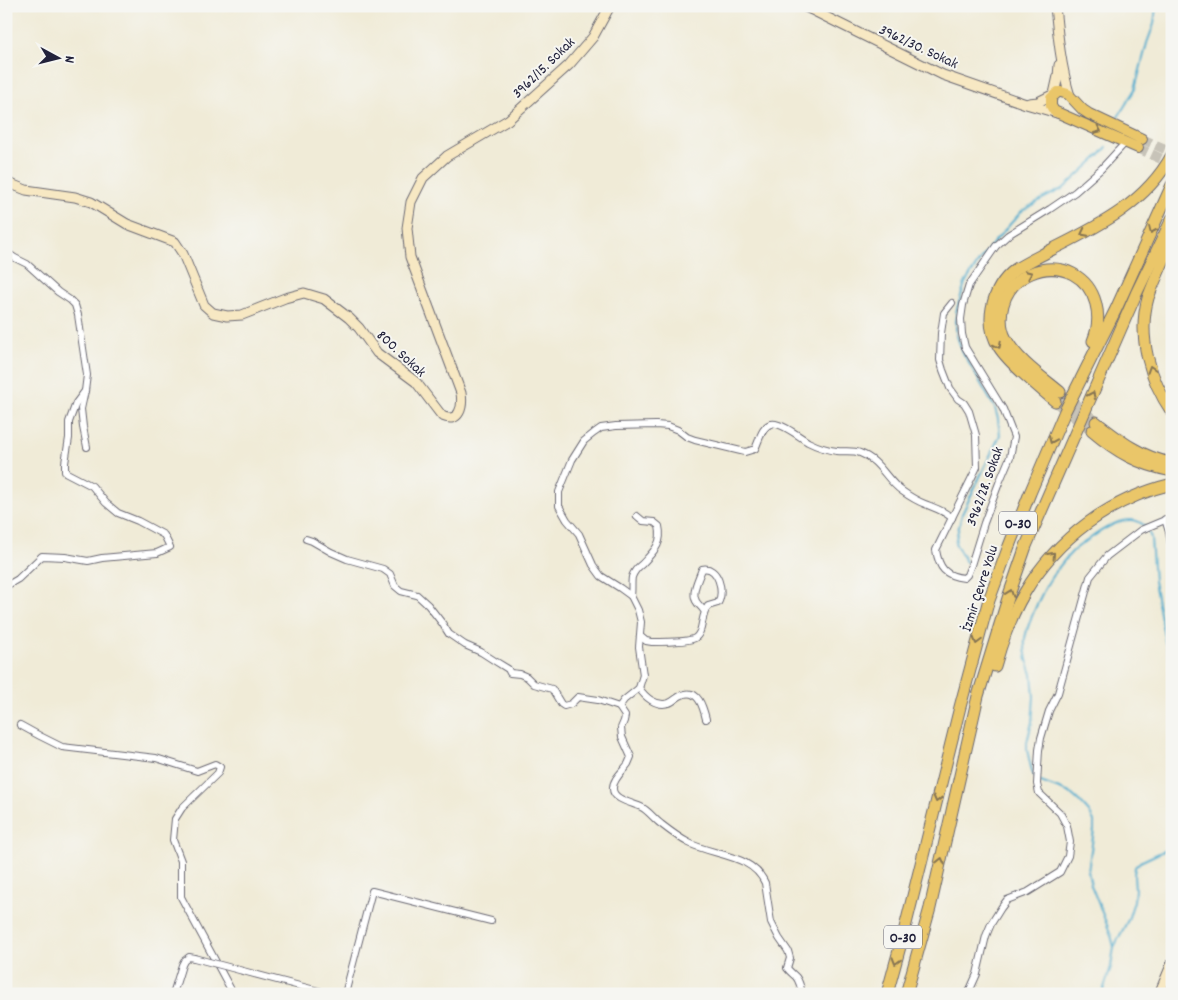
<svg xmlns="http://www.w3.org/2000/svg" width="1178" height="1000" font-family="Dekko,sans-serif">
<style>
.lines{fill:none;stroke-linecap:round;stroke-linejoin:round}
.stream{stroke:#51adcf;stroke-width:2}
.primary-tunnel{stroke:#c7c3b8;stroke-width:10;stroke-dasharray:10 5;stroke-linecap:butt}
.highway-tunnel{stroke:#c7c3b8;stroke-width:11;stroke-dasharray:11 5.5;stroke-linecap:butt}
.street-casing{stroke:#6a6872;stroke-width:8}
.secondary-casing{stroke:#6a6872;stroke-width:11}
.primary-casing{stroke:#6a6872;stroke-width:12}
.highway-casing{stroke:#6a6872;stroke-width:13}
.street{stroke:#fff;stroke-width:6}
.secondary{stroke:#f7e8c3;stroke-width:9}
.primary{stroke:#eac669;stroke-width:10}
.highway{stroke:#eac669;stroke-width:11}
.street-bridge-casing{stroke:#6a6872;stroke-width:8;stroke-linecap:butt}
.street-bridge{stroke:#fff;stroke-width:6}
.oneway{stroke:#867452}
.labels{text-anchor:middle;stroke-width:4;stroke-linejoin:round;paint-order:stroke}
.shield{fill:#f6f6f2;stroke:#626272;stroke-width:1}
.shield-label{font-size:14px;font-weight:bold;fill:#22223b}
.street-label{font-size:15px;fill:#22223b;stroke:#f6f6f2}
</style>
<rect width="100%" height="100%" fill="#f6f6f2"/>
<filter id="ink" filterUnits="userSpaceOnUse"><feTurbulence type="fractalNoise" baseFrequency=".02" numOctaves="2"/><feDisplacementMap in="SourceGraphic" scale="10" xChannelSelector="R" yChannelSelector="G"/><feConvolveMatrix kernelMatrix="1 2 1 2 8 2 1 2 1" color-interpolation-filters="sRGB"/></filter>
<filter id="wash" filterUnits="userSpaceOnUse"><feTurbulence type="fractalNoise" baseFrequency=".0096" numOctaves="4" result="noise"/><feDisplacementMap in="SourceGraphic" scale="20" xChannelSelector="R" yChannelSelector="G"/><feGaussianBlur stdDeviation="1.12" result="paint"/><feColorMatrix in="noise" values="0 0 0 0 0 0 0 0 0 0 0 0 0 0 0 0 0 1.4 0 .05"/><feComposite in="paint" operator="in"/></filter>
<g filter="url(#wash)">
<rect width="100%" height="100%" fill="#f0ebd7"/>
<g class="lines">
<!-- stream -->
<g class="stream">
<polyline points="1118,117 1135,89 1147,43 1154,24 1156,6"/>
<polyline points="966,562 955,543 962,514 1000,435 998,419 995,408 962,351 956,333 956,312 965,283 980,260 993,243 1022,211 1042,199 1064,188 1099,156 1107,147"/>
<polyline points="1027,660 1032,674 1034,697 1032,722 1027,742 1027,750 1032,772 1035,777"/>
<path d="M1027,661C1026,653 1024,646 1025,638C1029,619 1044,587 1055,572C1060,566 1065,559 1070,554C1075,548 1082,544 1088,540C1107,526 1140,504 1151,538L1154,581L1165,641L1172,666"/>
<polyline points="1038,781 1070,793 1080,802 1089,812 1094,821 1094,830 1088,871 1091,885 1111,935 1114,947"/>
<polyline points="1102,994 1111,967 1114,947 1128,920 1134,901 1135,889 1134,875 1135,867 1140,862 1172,847"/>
</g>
</g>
</g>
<g filter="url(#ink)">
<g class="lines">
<!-- primary-tunnel -->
<g class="primary-tunnel">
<polyline points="1142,139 1172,152"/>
<polyline points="1138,148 1172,164"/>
</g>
<!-- highway-tunnel -->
<g class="highway-tunnel">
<polyline points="1060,392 1096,422"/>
<polyline points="1055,401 1092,431"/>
</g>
<defs>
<g id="street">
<polyline points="6,252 15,258 27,264 58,292 70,300 75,305 78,315 87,375 85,391 81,409 83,427 87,447"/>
<path d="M952,303L944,313L941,333L940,360L943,370L950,388L958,399L964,403L969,411L976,435L977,467L936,550C939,568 945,576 964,578L967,575L971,565L984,523L999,483L1010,457L1014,437L1003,409L965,347L962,334L961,319L963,305L969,285L996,246L1008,235L1050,209L1075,192L1101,169L1125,143"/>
<polyline points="1165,519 1169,532 1172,550"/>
<path d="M306,539L312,541L331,552L347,559L383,569L390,574L395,586L401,591L417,595L428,605L442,623L449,634L465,645L481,652L495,661L508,669L510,673L520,674L527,677L534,684L552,689L561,704L564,706L571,704L578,697L598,700L619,707L624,700L639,688L643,675L639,647L641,622L638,610L631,596L620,588L601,576L593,565L579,534L567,520L559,506V492L572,460L584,441L594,433L601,428L616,426L656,425L668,426L678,430L687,437L695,440L745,452L755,449C759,441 762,426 771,424C779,421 800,437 808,442C816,446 827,450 837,451C844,452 853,450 860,453C880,460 886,480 902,491C909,496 917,501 925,504C935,508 945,511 952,518"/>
<polyline points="1172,550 1172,587"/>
<polyline points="6,586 18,579 42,556 65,557 88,561 102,558 157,553 170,547 164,535 138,521 118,513 106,503 92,486 65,472 65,463 69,438 69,422 76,403 85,391"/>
<path d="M631,596C632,590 631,582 632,577C634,571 638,567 642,564C654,551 663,544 659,526L654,522L643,521L637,516"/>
<path d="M640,636L646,641L652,642C660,642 689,642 695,638C698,636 700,632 701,628C703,620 703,613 708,606L718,603C725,592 718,565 702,569C699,578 691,592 696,601C698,605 702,607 704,611"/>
<path d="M639,688C645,697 656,707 669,703C673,702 677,697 682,695C698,688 703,707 706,719"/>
<path d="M619,707L625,716L624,721L621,728L622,737L631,757C630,759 629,762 628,764C623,771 612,780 613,789C613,800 633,803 641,807C648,810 654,819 661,824C670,831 679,838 689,843C714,856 752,854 765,883L771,922L779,938L788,951L790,958L787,968C790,972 793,974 796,977C800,982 801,988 802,994"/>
<polyline points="20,725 40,736 62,747 156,758 197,771 215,764 220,767 218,773 182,808 175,819 173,840 181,861 181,897 230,988 235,994"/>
<polyline points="243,971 330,994"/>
<polyline points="173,994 182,965 184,961 189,957 194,958"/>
<polyline points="345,994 372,891 491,921"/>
<polyline points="968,994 977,974 986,936 991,924 1001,908 1007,900 1028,892 1060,872 1068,856 1070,842 1067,826 1060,813 1039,793 1037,784 1039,750 1041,738 1049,711 1058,693 1090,577 1107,556 1141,530 1172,517"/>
</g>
<g id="secondary">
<polyline points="803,6 814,11 943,75 1026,104 1057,113"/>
<path d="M1055,6C1058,37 1061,67 1070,96"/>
<polyline points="1029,103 1038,102 1054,94 1058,76 1059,65"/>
<path d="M6,182L26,190L75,197L91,202L127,224L175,242L183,254L204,305L213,313L227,316L242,315L285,298L304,293L324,299L349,318L359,328L377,353L416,382L442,416C460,424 463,406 461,393L410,257L407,228L411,202L423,178L447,156L508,120L569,65L593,37L610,6"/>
<polyline points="1159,994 1172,963"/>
<polyline points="1169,994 1172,988"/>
</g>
<polyline id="primary" points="1138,148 1054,111 1051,106 1051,98 1058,92 1061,92 1068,94 1083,110 1089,114 1142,139"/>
<g id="highway">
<path d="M1172,241C1164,260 1155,279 1148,298C1137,337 1150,380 1172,412"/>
<path d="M1060,392C1042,377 1017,360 1006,339C1000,328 1000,317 1003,305C1010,276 1046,260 1073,274C1097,287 1103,317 1093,341"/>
<path d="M1055,401C1045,393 1036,385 1026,376C1005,357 986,340 992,308C995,292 1003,279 1016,269C1027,262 1040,256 1053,249C1099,226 1146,203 1172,155"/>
<path d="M1096,422C1119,440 1142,458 1172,463"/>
<path d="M1092,431C1118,453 1138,464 1172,471"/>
<path d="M995,666C1002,641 1011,615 1025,592C1057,538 1110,499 1172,484"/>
<polyline points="887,994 904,932 960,707 988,603 1009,546 1030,493 1065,411 1116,309 1172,185"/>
<polyline points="906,994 930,908 978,696 1009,595 1026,546 1136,294 1172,219"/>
</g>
</defs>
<!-- street casing -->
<use href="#street" class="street-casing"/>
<!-- secondary casing -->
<use href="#secondary" class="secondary-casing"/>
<!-- primary casing -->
<use href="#primary" class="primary-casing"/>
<!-- highway casing -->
<use href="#highway" class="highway-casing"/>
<!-- street -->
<use href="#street" class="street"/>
<!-- secondary -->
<use href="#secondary" class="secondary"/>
<!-- primary -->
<use href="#primary" class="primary"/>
<!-- highway -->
<use href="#highway" class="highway"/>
<defs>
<polyline id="street-bridge" points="194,958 243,971"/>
</defs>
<!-- street-bridge casing -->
<use href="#street-bridge" class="street-bridge-casing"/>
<!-- street-bridge -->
<use href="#street-bridge" class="street-bridge"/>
</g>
<!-- one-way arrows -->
<defs><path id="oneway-chevron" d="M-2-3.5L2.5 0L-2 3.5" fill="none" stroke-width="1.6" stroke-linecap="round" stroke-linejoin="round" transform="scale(1.25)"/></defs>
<g class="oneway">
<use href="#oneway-chevron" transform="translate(1098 130) rotate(24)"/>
<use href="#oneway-chevron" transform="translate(1152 230) rotate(114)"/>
<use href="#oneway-chevron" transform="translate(1084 233) rotate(153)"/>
<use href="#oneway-chevron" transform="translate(1029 274) rotate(-23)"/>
<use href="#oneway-chevron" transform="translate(998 345) rotate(63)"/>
<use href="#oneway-chevron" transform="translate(1151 369) rotate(-108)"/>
<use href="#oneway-chevron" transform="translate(1092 395) rotate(-66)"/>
<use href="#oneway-chevron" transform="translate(1052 440) rotate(113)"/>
<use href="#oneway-chevron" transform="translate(1052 555) rotate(-48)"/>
<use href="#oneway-chevron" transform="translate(1010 593) rotate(-71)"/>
<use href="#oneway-chevron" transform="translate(977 641) rotate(106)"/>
<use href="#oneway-chevron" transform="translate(937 799) rotate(104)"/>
<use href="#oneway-chevron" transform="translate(941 861) rotate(-77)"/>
<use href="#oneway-chevron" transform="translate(896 961) rotate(106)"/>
</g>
</g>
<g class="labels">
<!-- shield labels -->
<g class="shield">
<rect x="999" y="511.5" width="38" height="23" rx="4"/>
<rect x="884" y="925.5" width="38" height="23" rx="4"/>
</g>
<g class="shield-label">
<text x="1018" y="528">O-30</text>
<text x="903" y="942">O-30</text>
</g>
<!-- street labels -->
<g class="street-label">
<text transform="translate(919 46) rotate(25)" y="5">3962/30. Sokak</text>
<text transform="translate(543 67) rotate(-44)" y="5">3962/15. Sokak</text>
<text transform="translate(402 353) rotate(43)" y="5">800. Sokak</text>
<text transform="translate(984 486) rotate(-70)" y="5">3962/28. Sokak</text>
<text transform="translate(979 588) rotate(-72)" y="5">İzmir Çevre Yolu</text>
</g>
</g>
<!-- margin -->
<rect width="1178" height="1000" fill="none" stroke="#f6f6f2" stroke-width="25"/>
<!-- north arrow -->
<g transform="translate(58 58) rotate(97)" stroke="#f6f6f2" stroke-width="4" paint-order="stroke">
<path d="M0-4L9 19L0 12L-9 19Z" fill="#22223b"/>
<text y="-8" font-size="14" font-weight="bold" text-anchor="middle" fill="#22223b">N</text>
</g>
</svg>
